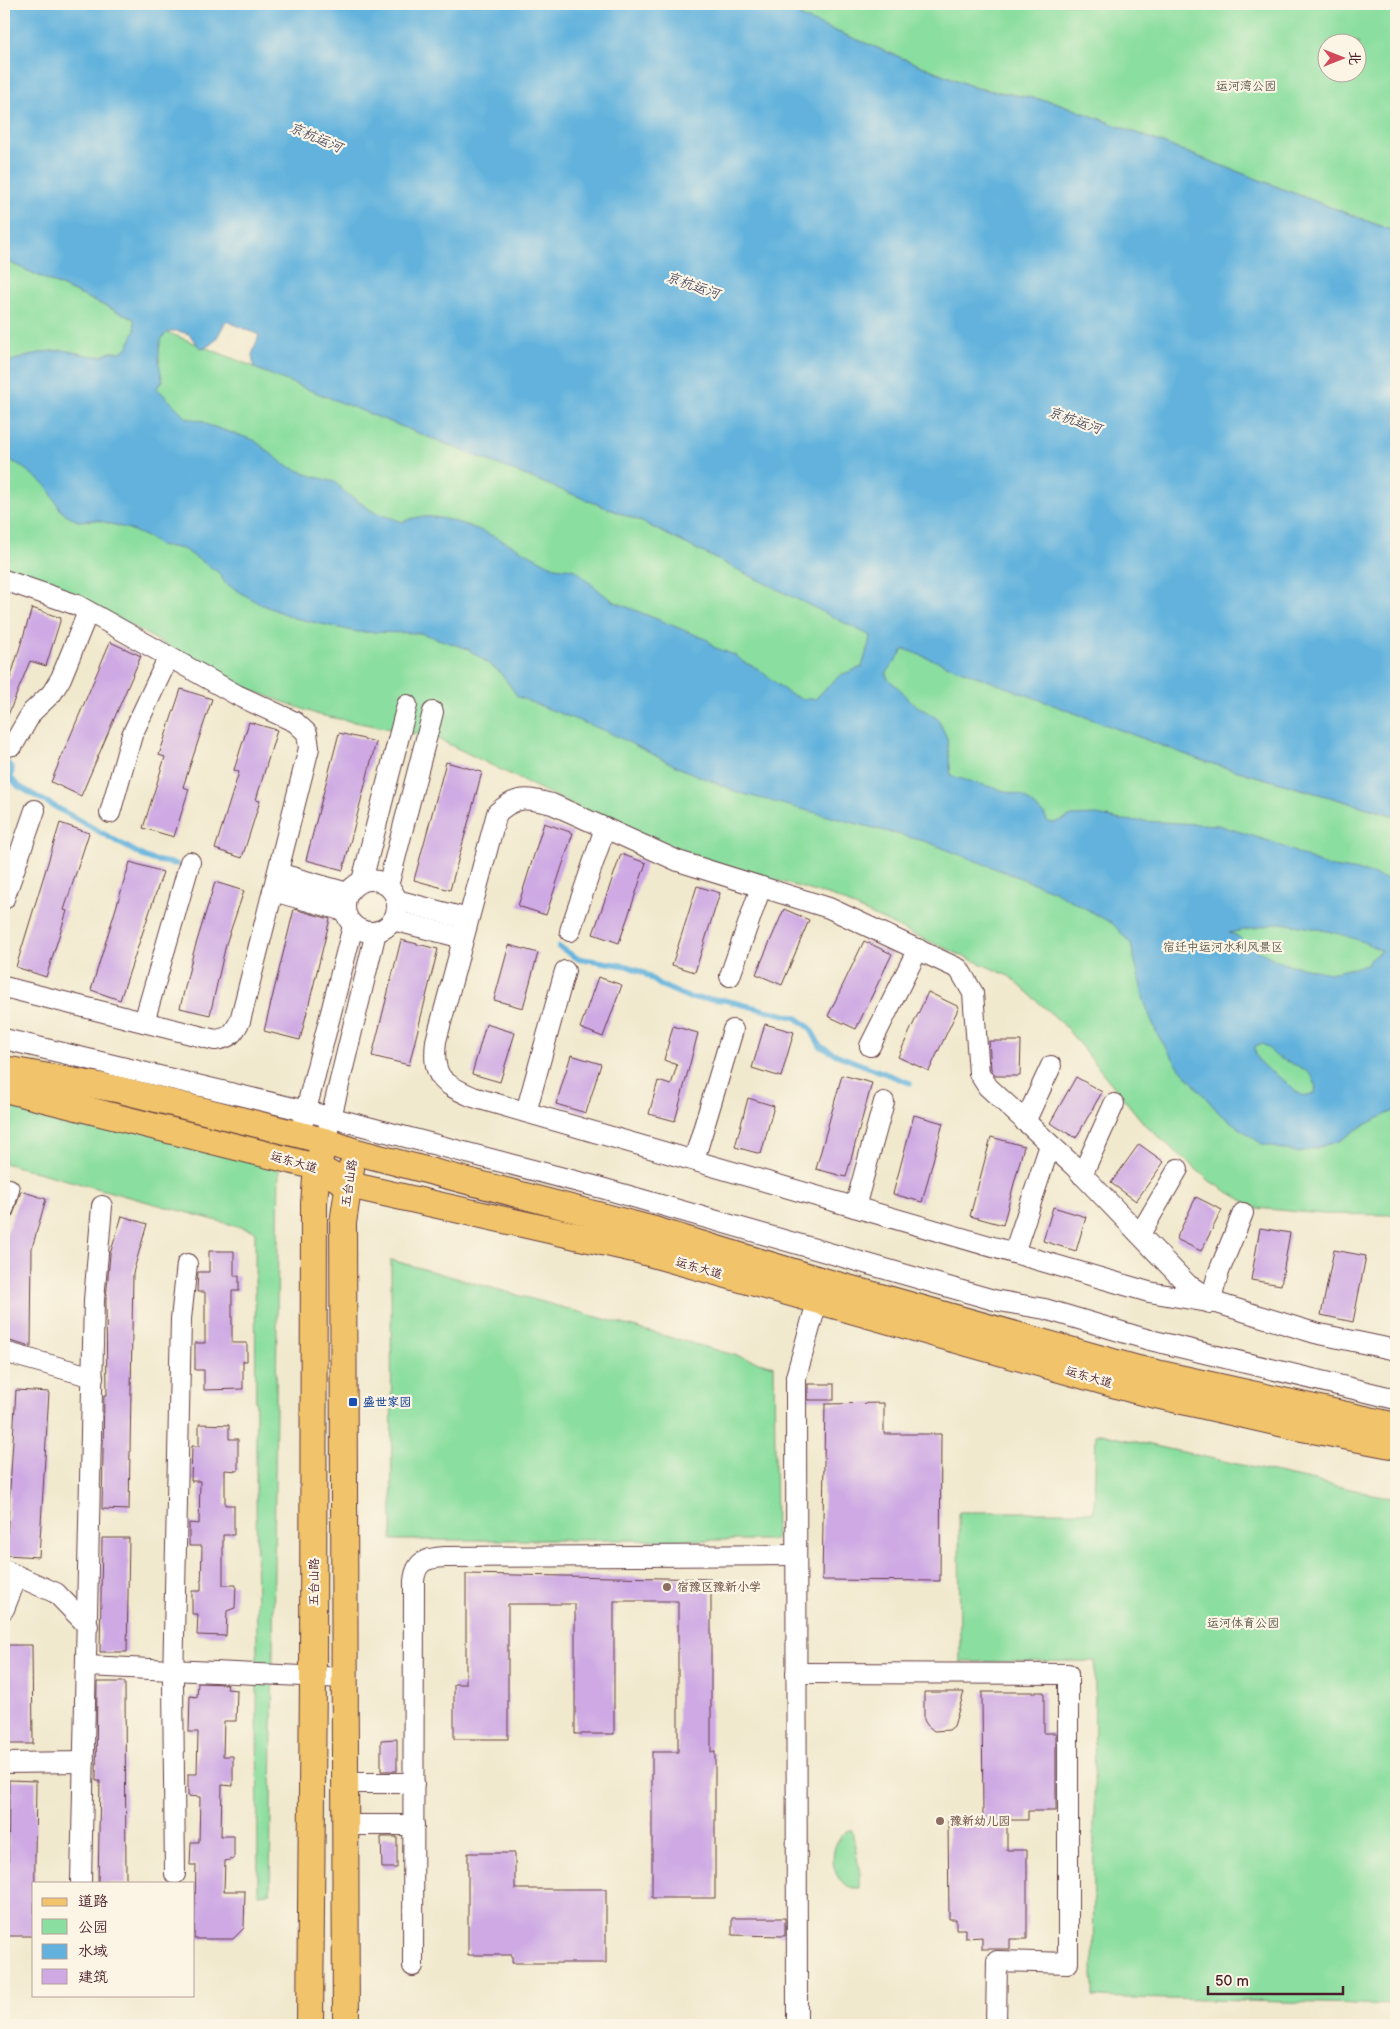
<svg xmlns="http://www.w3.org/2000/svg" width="1400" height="2029" font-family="'Balsamiq Sans','LXGW WenKai TC',sans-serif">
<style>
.green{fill:#8ade9f;stroke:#6a7e65;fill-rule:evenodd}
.water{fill:#62b2dd;stroke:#566884;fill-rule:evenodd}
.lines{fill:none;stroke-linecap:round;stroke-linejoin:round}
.stream{stroke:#62b2dd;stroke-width:5.5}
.building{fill:#cea9e4}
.minor-casing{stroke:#633d43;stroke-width:22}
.major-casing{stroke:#633d43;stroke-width:28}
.minor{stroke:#fff;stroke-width:20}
.major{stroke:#f1c36a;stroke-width:26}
.transit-dot{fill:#1a4fb4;stroke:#fcf5e5;stroke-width:2}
.education-dot{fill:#8d6e63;stroke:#fcf5e5;stroke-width:2}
.labels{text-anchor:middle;stroke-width:4.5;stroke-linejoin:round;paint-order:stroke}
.park-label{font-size:12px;fill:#5d584e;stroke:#fcf5e5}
.street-label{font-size:12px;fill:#4a1f2b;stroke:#fcf5e5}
.transit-label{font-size:12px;font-weight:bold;fill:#164399;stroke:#fcf5e5;text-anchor:start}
.education-label{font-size:12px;font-weight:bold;fill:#785e54;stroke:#fcf5e5;text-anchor:start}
.water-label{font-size:14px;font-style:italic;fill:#525269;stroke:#fcf5e5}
</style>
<rect width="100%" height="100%" fill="#fcf5e5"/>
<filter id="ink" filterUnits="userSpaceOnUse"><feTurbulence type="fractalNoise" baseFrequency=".02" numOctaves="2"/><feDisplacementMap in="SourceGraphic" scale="10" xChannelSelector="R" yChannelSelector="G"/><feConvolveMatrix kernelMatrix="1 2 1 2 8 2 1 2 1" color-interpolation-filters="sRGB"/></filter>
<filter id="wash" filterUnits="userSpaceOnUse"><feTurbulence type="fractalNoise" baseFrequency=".0096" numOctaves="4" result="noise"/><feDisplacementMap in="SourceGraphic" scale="20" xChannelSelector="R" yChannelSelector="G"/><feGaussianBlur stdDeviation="1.12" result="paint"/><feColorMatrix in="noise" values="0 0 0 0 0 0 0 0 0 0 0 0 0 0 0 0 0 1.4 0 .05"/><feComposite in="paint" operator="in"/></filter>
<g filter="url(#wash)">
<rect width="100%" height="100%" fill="#f1e9ce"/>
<!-- green -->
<g class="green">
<path d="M795,4H1396V232L1055,102L976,88L801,17ZM1328,42H1358V72H1328Z"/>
<polygon points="4,260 134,319 640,521 872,636 1203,761 1396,816 1396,1215 1323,1214 1256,1208 1211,1182 1145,1125 1063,1024 1009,976 908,932 834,897 720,864 666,845 579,808 436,738 319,715 237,685 80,597 4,570"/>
<polygon points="4,1087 279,1158 270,1893 258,1894 255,1231 4,1163"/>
<polygon points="391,1260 774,1366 776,1540 392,1540"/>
<polygon points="1096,1433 1396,1499 1396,2005 1093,1997 1095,1661 960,1662 959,1512 1094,1512"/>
<path d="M848,1830H852L860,1874V1888C830,1891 824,1844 848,1830Z"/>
</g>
<!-- water -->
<path class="water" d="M4,4H795L801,17L976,88L1055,102L1396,232V816L1203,761L904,649L886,674L888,679L902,691L908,700L938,719L947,738L951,776L1023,796L1044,814L1048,822L1054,823L1072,816L1097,815L1121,820L1218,825L1275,843L1326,866L1365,872L1396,882V1110L1364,1125L1339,1141L1299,1153L1262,1144L1220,1114L1178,1066L1157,1034L1144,1001L1131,944L1113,924L1054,891L927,842L740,793L682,769L608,732L518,697L500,672L468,649L420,633L358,632L294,618L258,603L225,583L218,572L183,549L159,545L149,538L129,529L97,520L77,521L61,511L46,485L18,464L4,458V363L43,352L63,350L91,356H102L110,352H121L127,348L135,330L134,319L4,260ZM226,321L259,335L252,355L254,368L640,521L871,636L862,667L840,675L815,699H802L788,693L757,668L743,662L737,656L713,647L708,640L615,602C604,596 596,587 585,579C583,577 580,573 577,571C571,567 559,569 552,566C518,549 440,501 403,522L374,512L346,493L335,482L312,476L285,465L254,440L208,425L203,421L187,418L157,388L163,381C159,369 153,333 173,331C177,330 184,333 189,334L200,348C216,347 219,332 226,321ZM1280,923C1314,928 1351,933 1381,951L1370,959L1367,965L1330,973L1282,963L1245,944L1238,936L1229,933ZM1261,1044C1270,1046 1271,1054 1279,1058C1295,1066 1319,1070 1315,1093C1310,1096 1305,1097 1300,1094C1295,1092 1291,1087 1287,1083C1274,1072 1254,1066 1255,1046Z"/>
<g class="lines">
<!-- stream -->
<g class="stream">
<polyline points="4,759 12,768 11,778 18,786 143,856 153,860 176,864"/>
<polyline points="559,947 577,958 627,966 644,973 660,985 690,998 724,1000 797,1018 810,1028 820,1046 837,1055 910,1083"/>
</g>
</g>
<g id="blocks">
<!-- building -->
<g class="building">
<polygon points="32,608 61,618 46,666 30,661 4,725 4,676 10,679"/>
<polygon points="110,642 141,656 81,796 51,782"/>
<polygon points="181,689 212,699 183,787 189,789 174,837 143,828 165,757 159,755"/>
<polygon points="249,722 277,730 256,800 260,801 242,858 215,849 239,772 234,770"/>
<polygon points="339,733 376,742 343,870 306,860"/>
<polygon points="446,762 482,772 450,890 414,880"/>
<polygon points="60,823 89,833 64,910 67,911 46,977 16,967"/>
<polygon points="544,823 573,833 546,915 518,906"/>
<polygon points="621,854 646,863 619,943 593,934"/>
<polygon points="130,862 163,872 120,1000 91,990"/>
<polygon points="215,882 244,891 226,944 210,1015 180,1008 193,954"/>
<polygon points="697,886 720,893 695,972 672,965"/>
<polygon points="294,909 330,919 300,1040 264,1031"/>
<polygon points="784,909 809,920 782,985 756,974"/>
<polygon points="401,940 438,949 409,1065 372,1056"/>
<polygon points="864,941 892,954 856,1029 828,1016"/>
<polygon points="509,945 538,953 523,1008 494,1000"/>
<polygon points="598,977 622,985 603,1037 580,1028"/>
<polygon points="928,992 959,1007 929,1071 898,1057"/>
<polygon points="486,1024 515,1033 500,1082 472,1074"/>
<polygon points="765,1024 794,1032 781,1077 752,1068"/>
<polygon points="673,1026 698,1033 675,1121 649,1114 658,1081 671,1085 677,1065 664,1060"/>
<polygon points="989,1041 1021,1041 1020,1076 995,1076 991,1069"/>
<polygon points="571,1055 601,1064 586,1113 556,1104"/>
<polygon points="842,1075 872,1083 846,1177 816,1169"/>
<polygon points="1076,1077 1102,1092 1076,1138 1050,1123"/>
<polygon points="748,1098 774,1106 761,1154 735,1147"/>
<polygon points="914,1115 943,1123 922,1202 893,1194"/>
<polygon points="991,1137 1024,1146 1003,1225 970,1216"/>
<polygon points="1139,1144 1164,1162 1136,1201 1111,1183"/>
<polygon points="21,1191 46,1199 32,1248 31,1347 6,1340 4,1241"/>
<polygon points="1196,1197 1222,1210 1201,1251 1176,1239"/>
<polygon points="1053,1207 1086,1217 1076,1251 1043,1241"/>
<polygon points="122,1216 147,1224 133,1273 129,1510 102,1509 104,1395 107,1395 106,1299 110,1254"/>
<polygon points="1260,1228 1290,1233 1281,1285 1251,1280"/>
<polygon points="1334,1250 1366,1256 1353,1322 1321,1315"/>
<polygon points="209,1251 234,1251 234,1276 239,1276 239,1291 232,1291 232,1343 247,1343 247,1361 243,1361 243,1389 204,1390 204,1370 195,1370 195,1343 205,1343 205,1292 197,1292 198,1272 209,1272"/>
<rect x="808" y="1384" width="26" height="16"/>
<polygon points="16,1390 49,1392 39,1557 6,1555"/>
<polygon points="884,1403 884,1434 941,1434 940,1581 822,1580 825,1404"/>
<polygon points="199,1424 229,1425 229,1439 238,1439 238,1471 225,1470 225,1505 234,1505 234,1535 223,1535 223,1585 236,1585 235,1608 227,1611 226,1636 197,1635 198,1614 192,1614 192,1591 201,1591 202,1546 189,1546 189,1523 199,1524 200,1481 191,1481 192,1446 199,1446"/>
<polygon points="102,1538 129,1538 127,1652 100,1652"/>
<polygon points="466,1574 711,1579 711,1752 715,1752 715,1898 652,1898 652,1752 678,1752 678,1601 614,1601 614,1734 575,1734 575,1604 508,1604 508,1739 454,1739 454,1684 466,1684"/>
<polygon points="4,1645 32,1645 33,1744 4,1744"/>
<polygon points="97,1682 125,1682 126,1883 98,1883 100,1781 96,1781"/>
<polygon points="198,1683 228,1684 227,1689 237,1690 236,1721 224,1721 223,1756 233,1756 233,1786 222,1785 221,1836 234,1836 234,1859 225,1861 224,1891 245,1891 244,1928 233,1939 194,1939 196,1865 190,1865 191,1842 199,1842 200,1797 188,1796 188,1774 197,1774 198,1732 189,1732 190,1696 197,1697"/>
<polygon points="924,1692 964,1692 954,1726 949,1730 934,1731 927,1725 924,1720"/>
<polygon points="982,1692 1044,1692 1044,1733 1056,1733 1056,1811 1028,1811 1028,1820 1007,1820 1007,1850 1027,1850 1027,1939 1010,1939 1010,1949 982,1949 982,1937 965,1938 965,1929 956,1929 956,1919 949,1919 948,1820 983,1820"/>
<polygon points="397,1739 397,1771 381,1771 381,1740"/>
<polygon points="9,1780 36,1781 34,1936 4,1936 4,1902 8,1902"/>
<polygon points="381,1837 397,1837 397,1868 382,1868"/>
<polygon points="468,1853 515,1853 515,1889 606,1889 606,1963 512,1963 512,1955 468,1955"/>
<polygon points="732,1918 785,1918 785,1936 732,1935"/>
</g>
</g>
</g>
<g filter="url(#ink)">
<use href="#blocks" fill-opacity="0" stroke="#633d43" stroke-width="1"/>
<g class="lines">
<defs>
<g id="minor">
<path d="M4,580L77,605L237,695L295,722L307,733L309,748L240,1021C233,1034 230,1038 215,1040L4,987"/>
<polyline points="4,747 13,745 32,712 52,693 61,678 88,612"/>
<polyline points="110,813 132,735 168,658"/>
<polyline points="278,873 348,893"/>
<circle cx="371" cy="906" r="26"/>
<polyline points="362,881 407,705"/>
<polyline points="388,886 433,712"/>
<polyline points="273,891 345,911"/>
<polyline points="4,899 35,810"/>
<polyline points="396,900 468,919"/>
<polyline points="393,920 463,938"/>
<polyline points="570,931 605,828"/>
<polyline points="730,976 761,887"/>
<polyline points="144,1022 190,862"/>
<polyline points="4,1039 306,1111 598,1187 994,1300 1045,1309 1146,1339 1396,1399"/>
<polyline points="870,1046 918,949"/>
<polyline points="526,1112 565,971"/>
<polyline points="303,1122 353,926"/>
<polyline points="1025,1122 1051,1066"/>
<polyline points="328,1130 376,932"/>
<polyline points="694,1160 733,1030"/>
<polyline points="1082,1175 1114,1104"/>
<polyline points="855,1207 884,1102"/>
<polyline points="4,1208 9,1189"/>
<polyline points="1140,1234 1178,1169"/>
<polyline points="1014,1253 1050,1145"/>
<polyline points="1210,1303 1218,1274 1243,1213"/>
<path d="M1220,1304L1188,1285L1076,1168L988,1087L979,1073L973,993L959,969L829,908L678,861L552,804C528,798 517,795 497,813L436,1041C432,1077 441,1083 473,1097L1149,1292L1220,1304L1315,1333L1396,1350"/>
<polyline points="4,1352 93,1377"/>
<polyline points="4,1570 56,1593 88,1626"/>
<polyline points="4,1609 17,1576"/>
<polyline points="87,1666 345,1678"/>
<polyline points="796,1673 1068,1674 1068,1963 997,1961 996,2025"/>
<polyline points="4,1763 84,1762"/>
<polyline points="345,1783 414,1783"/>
<polyline points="345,1825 414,1825"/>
<polyline points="175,1874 173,1681 181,1319 187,1264"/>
<polyline points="81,1881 94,1300 102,1206"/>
<path d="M413,1966L414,1581C416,1561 426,1558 445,1557L796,1555"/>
<polyline points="797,2025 796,1377 817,1302"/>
</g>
<g id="major">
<polyline points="4,1069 116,1089 325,1141 353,1151 651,1229 823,1281 1138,1369 1396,1426"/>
<polyline points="4,1089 317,1167 349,1185 638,1250 1134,1390 1302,1428 1396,1446"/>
<polyline points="310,2025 313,1677 314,1203 317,1167 321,1154"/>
<polyline points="346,2025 343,1223 351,1169"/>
</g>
</defs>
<!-- minor casing -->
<use href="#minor" class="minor-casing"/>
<!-- major casing -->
<use href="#major" class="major-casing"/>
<!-- minor -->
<use href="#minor" class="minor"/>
<!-- major -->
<use href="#major" class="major"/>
</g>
</g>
<!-- markers -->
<rect class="transit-dot" x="348" y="1397" width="10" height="10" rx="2.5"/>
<g class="education-dot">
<circle cx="667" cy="1587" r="5"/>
<circle cx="940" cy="1821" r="5"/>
</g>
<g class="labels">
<!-- park labels -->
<g class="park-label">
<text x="1246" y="90">运河湾公园</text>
<text x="1223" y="951">宿迁中运河水利风景区</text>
<text x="1243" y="1627">运河体育公园</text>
</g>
<!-- street labels -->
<g class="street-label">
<text transform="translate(294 1162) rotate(16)" y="4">运东大道</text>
<text transform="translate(349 1183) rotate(-82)" y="4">五台山路</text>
<text transform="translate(699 1268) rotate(16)" y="4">运东大道</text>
<text transform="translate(1089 1377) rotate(16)" y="4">运东大道</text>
<text transform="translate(314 1582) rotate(-90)" y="4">五台山路</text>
</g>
<!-- transit labels -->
<g class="transit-label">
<text x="363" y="1406">盛世家园</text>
</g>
<!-- education labels -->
<g class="education-label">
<text x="677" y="1591">宿豫区豫新小学</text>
<text x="950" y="1825">豫新幼儿园</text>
</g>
<!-- water labels -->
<g class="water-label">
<text transform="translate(316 137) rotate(23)" y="5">京杭运河</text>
<text transform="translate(693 285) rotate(19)" y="5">京杭运河</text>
<text transform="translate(1075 420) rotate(19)" y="5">京杭运河</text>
</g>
</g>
<!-- margin -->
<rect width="1400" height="2029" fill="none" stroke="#fcf5e5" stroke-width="20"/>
<!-- legend -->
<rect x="32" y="1882" width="162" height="115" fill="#fcf5e5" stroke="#b59f9b"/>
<rect x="42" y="1898" width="25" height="8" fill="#f1c36a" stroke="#b59f9b"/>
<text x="78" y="1906" font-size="15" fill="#4a1f2b">道路</text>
<rect x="42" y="1919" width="25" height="15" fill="#8ade9f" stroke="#b59f9b"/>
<text x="78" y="1932" font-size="15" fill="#4a1f2b">公园</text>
<rect x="42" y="1944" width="25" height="15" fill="#62b2dd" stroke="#b59f9b"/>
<text x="78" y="1956" font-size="15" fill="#4a1f2b">水域</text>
<rect x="42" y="1969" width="25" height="15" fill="#cea9e4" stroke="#b59f9b"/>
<text x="78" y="1982" font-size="15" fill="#4a1f2b">建筑</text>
<!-- north arrow -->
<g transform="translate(1342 58) rotate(90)"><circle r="24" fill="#fcf5e5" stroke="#b59f9b"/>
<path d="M0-4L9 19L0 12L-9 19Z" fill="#d1495b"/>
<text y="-8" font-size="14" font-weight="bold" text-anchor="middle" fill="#4a1f2b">北</text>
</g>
<!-- scale -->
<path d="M1208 1986v8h135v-8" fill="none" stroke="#4a1f2b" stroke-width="2.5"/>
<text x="1215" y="1986" font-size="15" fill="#4a1f2b" stroke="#fcf5e5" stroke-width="4" paint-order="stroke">50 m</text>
</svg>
